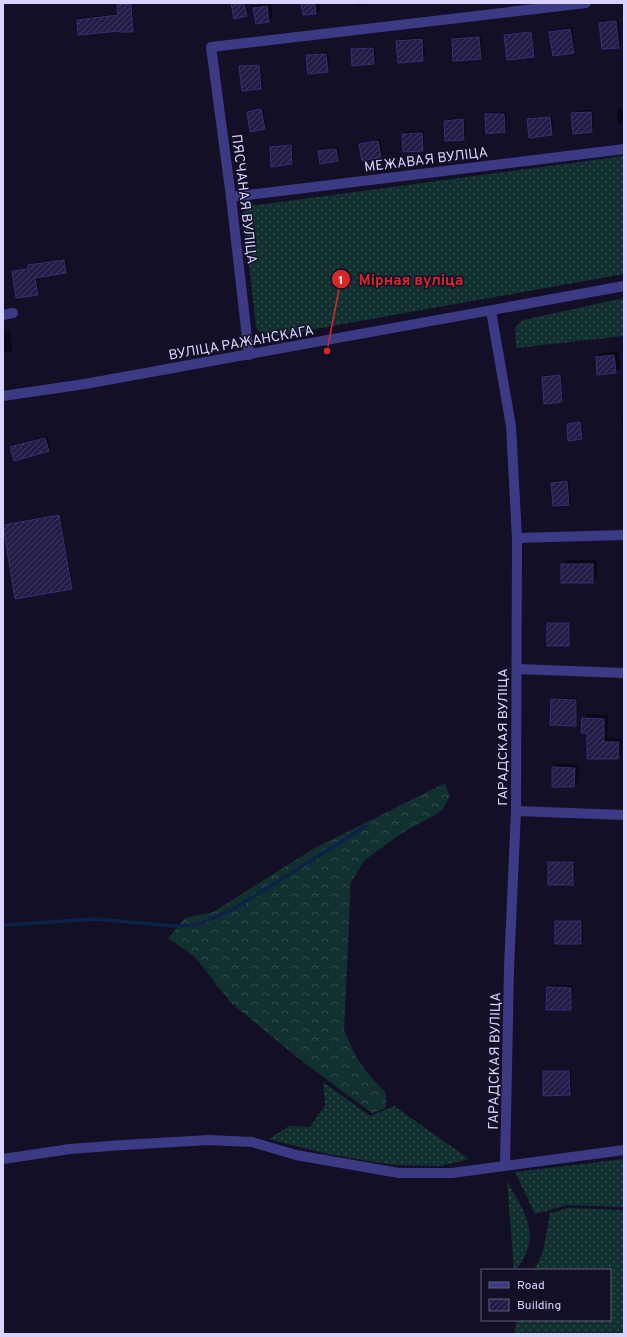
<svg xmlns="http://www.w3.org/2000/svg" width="627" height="1337" font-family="Overpass,sans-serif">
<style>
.grass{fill:url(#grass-dots)}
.forest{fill:url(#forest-crowns)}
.shadow{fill:#0007}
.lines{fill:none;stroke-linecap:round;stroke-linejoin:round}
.stream{stroke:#0c2248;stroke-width:3.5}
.building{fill:url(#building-hatch);stroke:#3b2d73}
.minor{stroke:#3d3a85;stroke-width:10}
.labels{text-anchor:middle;stroke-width:3;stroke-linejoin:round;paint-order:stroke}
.street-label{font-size:14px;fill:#d9d4ff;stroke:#130f26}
.leader{fill:none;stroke:#d62828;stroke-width:1.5}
.callout-dot{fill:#d62828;stroke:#130f26;stroke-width:1.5}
.mark-label{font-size:12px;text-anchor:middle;font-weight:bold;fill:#fff}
.callout-label{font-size:15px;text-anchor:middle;font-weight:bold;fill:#d62828;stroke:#130f26;stroke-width:3;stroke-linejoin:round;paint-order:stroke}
</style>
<defs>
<pattern id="grass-dots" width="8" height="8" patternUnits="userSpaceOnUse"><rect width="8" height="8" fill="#12302f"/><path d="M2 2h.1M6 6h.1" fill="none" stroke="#344d4e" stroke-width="1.8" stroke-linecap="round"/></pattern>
<pattern id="forest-crowns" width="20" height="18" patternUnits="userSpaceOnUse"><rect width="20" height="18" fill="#12302f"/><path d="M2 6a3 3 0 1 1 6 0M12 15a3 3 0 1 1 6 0" fill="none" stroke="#344d4e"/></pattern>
<pattern id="building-hatch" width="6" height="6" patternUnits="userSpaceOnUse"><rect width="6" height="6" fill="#241b47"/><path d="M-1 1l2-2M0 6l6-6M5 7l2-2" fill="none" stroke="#433b63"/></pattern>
</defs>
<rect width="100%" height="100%" fill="#130f26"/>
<!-- grass -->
<g class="grass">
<polygon points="624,156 624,274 265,338 256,327 243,212 251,206"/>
<polygon points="624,298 624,336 516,348 515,328 523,320"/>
<polygon points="323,1082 370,1116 394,1106 469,1159 441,1166 393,1165 327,1154 269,1139 289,1126 310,1127 325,1105"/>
<polygon points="624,1159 624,1207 567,1205 535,1214 515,1172"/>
<path d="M507,1181C525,1214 543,1235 516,1270H514Z"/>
<polygon points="569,1208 624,1210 624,1334 514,1334 517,1320 610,1320 610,1270 534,1270 543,1252 550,1213"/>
</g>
<!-- forest -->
<polygon class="forest" points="445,783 450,796 442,811 402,833 365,860 351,882 344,1030 356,1057 370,1076 386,1093 386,1108 372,1113 303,1062 231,1003 195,957 168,938 185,918 213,912 313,849"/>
<!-- shadow -->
<g class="shadow">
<polygon points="120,3 132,3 134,29 132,31 120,30 79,34 78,20 79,18 119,14 118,5"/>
<polygon points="232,3 246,3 248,13 246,15"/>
<polygon points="271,3 273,17 268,21 255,8 259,4"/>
<polygon points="302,3 319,3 320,9 316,13"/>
<polygon points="356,3 374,3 356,6"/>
<polygon points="618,20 621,45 619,47 600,23"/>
<polygon points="572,27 575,50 573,52 550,32 552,30"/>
<polygon points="532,31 535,54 533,56 505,36 507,34"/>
<polygon points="481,36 482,57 480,58 453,39 454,37"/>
<polygon points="423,37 425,58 423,60 399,62 397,41 399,39"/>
<polygon points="375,47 376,62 374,63 352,50 354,48"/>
<polygon points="328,52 329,69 327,71 307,55 309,54"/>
<polygon points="260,64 262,86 260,88 241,67 242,65"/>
<polygon points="619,107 624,107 624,125 618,125 617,109"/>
<polygon points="263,108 266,126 264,128 248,113"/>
<polygon points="592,110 594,129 592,131 572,113 574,111"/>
<polygon points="506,112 506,129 505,131 486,115 488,113"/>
<polygon points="552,116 553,132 552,134 528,120 530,118"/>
<polygon points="464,118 466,137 464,139 445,121 446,119"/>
<polygon points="424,131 424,148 422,150 403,134 405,132"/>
<polygon points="380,139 383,154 381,156 360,145"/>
<polygon points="292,144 294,161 292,163 272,165 271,148 273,146"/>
<polygon points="338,147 340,159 338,161 319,152"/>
<polygon points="65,259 67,271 65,272 37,277 39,292 37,294 13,272 29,268 30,264"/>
<polygon points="3,331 11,331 12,350 11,351 3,352"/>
<polygon points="618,351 620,368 616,372 597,357 601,353"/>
<polygon points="561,374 563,399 561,401 543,377 545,375"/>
<polygon points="624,414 624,448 621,416"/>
<polygon points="581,421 583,436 581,438 568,424"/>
<polygon points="47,436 50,448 48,450 11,447"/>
<polygon points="568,480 571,502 569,504 554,505 552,483 554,481"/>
<polygon points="60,514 73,586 71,588 3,525 5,524"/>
<polygon points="567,560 597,560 597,577 593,582 562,565"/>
<polygon points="549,622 570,622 570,643 568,645 548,624"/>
<polygon points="553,698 578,698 577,723 575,725 552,699"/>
<polygon points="587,714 608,715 607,738 622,738 622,754 618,758 589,732 583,719"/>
<polygon points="557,764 579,764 578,782 574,786 553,768"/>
<polygon points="551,861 574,861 574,882 572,884 549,863"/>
<polygon points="558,920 583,920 583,941 581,943 556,921"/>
<polygon points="550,985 573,986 572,1007 570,1009 548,987"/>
<polygon points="545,1070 571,1070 571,1093 569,1094 544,1072"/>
</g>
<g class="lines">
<!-- stream -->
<polyline class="stream" points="3,925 95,919 174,926 196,925 232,910 366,826"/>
</g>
<!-- building -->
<g class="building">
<polygon points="231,3 244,3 247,16 234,19"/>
<polygon points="301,3 315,3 316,14 303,15"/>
<polygon points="131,4 133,32 119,32 119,31 78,35 77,20 118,15 117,5"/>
<polygon points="267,6 269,22 256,24 253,8"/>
<polygon points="616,21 619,48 602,49 599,23"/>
<polygon points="570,29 574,53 553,56 549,32"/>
<polygon points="531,32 534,57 507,60 504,35"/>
<polygon points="479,37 481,59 453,61 452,39"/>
<polygon points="422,39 423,61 398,63 396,41"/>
<polygon points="373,48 374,64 352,66 351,49"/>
<polygon points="326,54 328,72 308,74 306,55"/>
<polygon points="259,65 261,89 242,91 239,66"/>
<polygon points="261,109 265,129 250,132 247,112"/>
<polygon points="591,112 592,132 573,134 571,113"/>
<polygon points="485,114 504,114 505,132 486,134"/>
<polygon points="550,117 552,135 529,138 527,119"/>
<polygon points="463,119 464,140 445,141 444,121"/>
<polygon points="422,133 423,151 403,152 402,134"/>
<polygon points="378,141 381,157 362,161 359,144"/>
<polygon points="291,145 292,164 271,167 270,147"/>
<polygon points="336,149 338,161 320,164 318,151"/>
<polygon points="64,260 66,273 35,278 38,295 16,298 12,271 28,269 28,265"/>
<polygon points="614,355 616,373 597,375 596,357"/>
<polygon points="560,375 562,402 544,404 542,377"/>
<polygon points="580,422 582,439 568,441 567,424"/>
<polygon points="45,438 49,451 14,461 10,447"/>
<polygon points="567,481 569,505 553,506 551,483"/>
<polygon points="59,515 72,589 15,599 3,525"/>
<rect x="561" y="564" width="32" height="19"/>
<rect x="547" y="623" width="22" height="23"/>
<polygon points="551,699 576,700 576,726 550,725"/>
<polygon points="582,718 604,719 604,742 619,742 618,759 587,759 587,733 581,733"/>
<polygon points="552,767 575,768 574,787 552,787"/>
<rect x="548" y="862" width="25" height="23"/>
<rect x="555" y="921" width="26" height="23"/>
<polygon points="547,987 571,988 571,1010 546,1010"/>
<polygon points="543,1071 569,1071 570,1095 543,1096"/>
</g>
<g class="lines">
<!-- minor -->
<g class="minor">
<polyline points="231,197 624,149"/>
<polyline points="491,311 511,426 517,538 516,811 509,968 505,1165"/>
<polyline points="3,315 13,313"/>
<polyline points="249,355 231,197 211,47 586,3"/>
<polyline points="3,396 85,384 624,286"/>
<polyline points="517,538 624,535"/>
<polyline points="517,669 624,673"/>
<polyline points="516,811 624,815"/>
<polyline points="3,1159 70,1149 123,1145 209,1140 252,1142 296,1155 399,1173 452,1173 624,1150"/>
</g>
</g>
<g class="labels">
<!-- street labels -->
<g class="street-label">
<text transform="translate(426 159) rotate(-7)" y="5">МЕЖАВАЯ ВУЛІЦА</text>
<text transform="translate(245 199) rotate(83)" y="5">ПЯСЧАНАЯ ВУЛІЦА</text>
<text transform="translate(241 342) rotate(-10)" y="5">ВУЛІЦА РАЖАНСКАГА</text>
<text transform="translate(502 737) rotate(-90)" y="5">ГАРАДСКАЯ ВУЛІЦА</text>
<text transform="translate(494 1061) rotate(-89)" y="5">ГАРАДСКАЯ ВУЛІЦА</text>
</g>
</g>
<!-- callouts -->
<path class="leader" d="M327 351L341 279"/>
<g class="callout-dot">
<circle cx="327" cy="351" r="4"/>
<circle cx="341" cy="279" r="10"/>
</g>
<g class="mark-label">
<text x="341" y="284">1</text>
</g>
<g class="callout-label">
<text x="411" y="285">Мірная вуліца</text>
</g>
<!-- border -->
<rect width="627" height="1337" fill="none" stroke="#d9d4ff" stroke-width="8"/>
<!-- legend -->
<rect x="481" y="1269" width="130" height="52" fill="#130f26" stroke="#625e7d"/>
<rect x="489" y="1282" width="20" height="6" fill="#3d3a85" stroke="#625e7d"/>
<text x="517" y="1289" font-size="12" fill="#d9d4ff">Road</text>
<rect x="489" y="1299" width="20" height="12" fill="url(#building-hatch)" stroke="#625e7d"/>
<text x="517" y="1309" font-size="12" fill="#d9d4ff">Building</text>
</svg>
